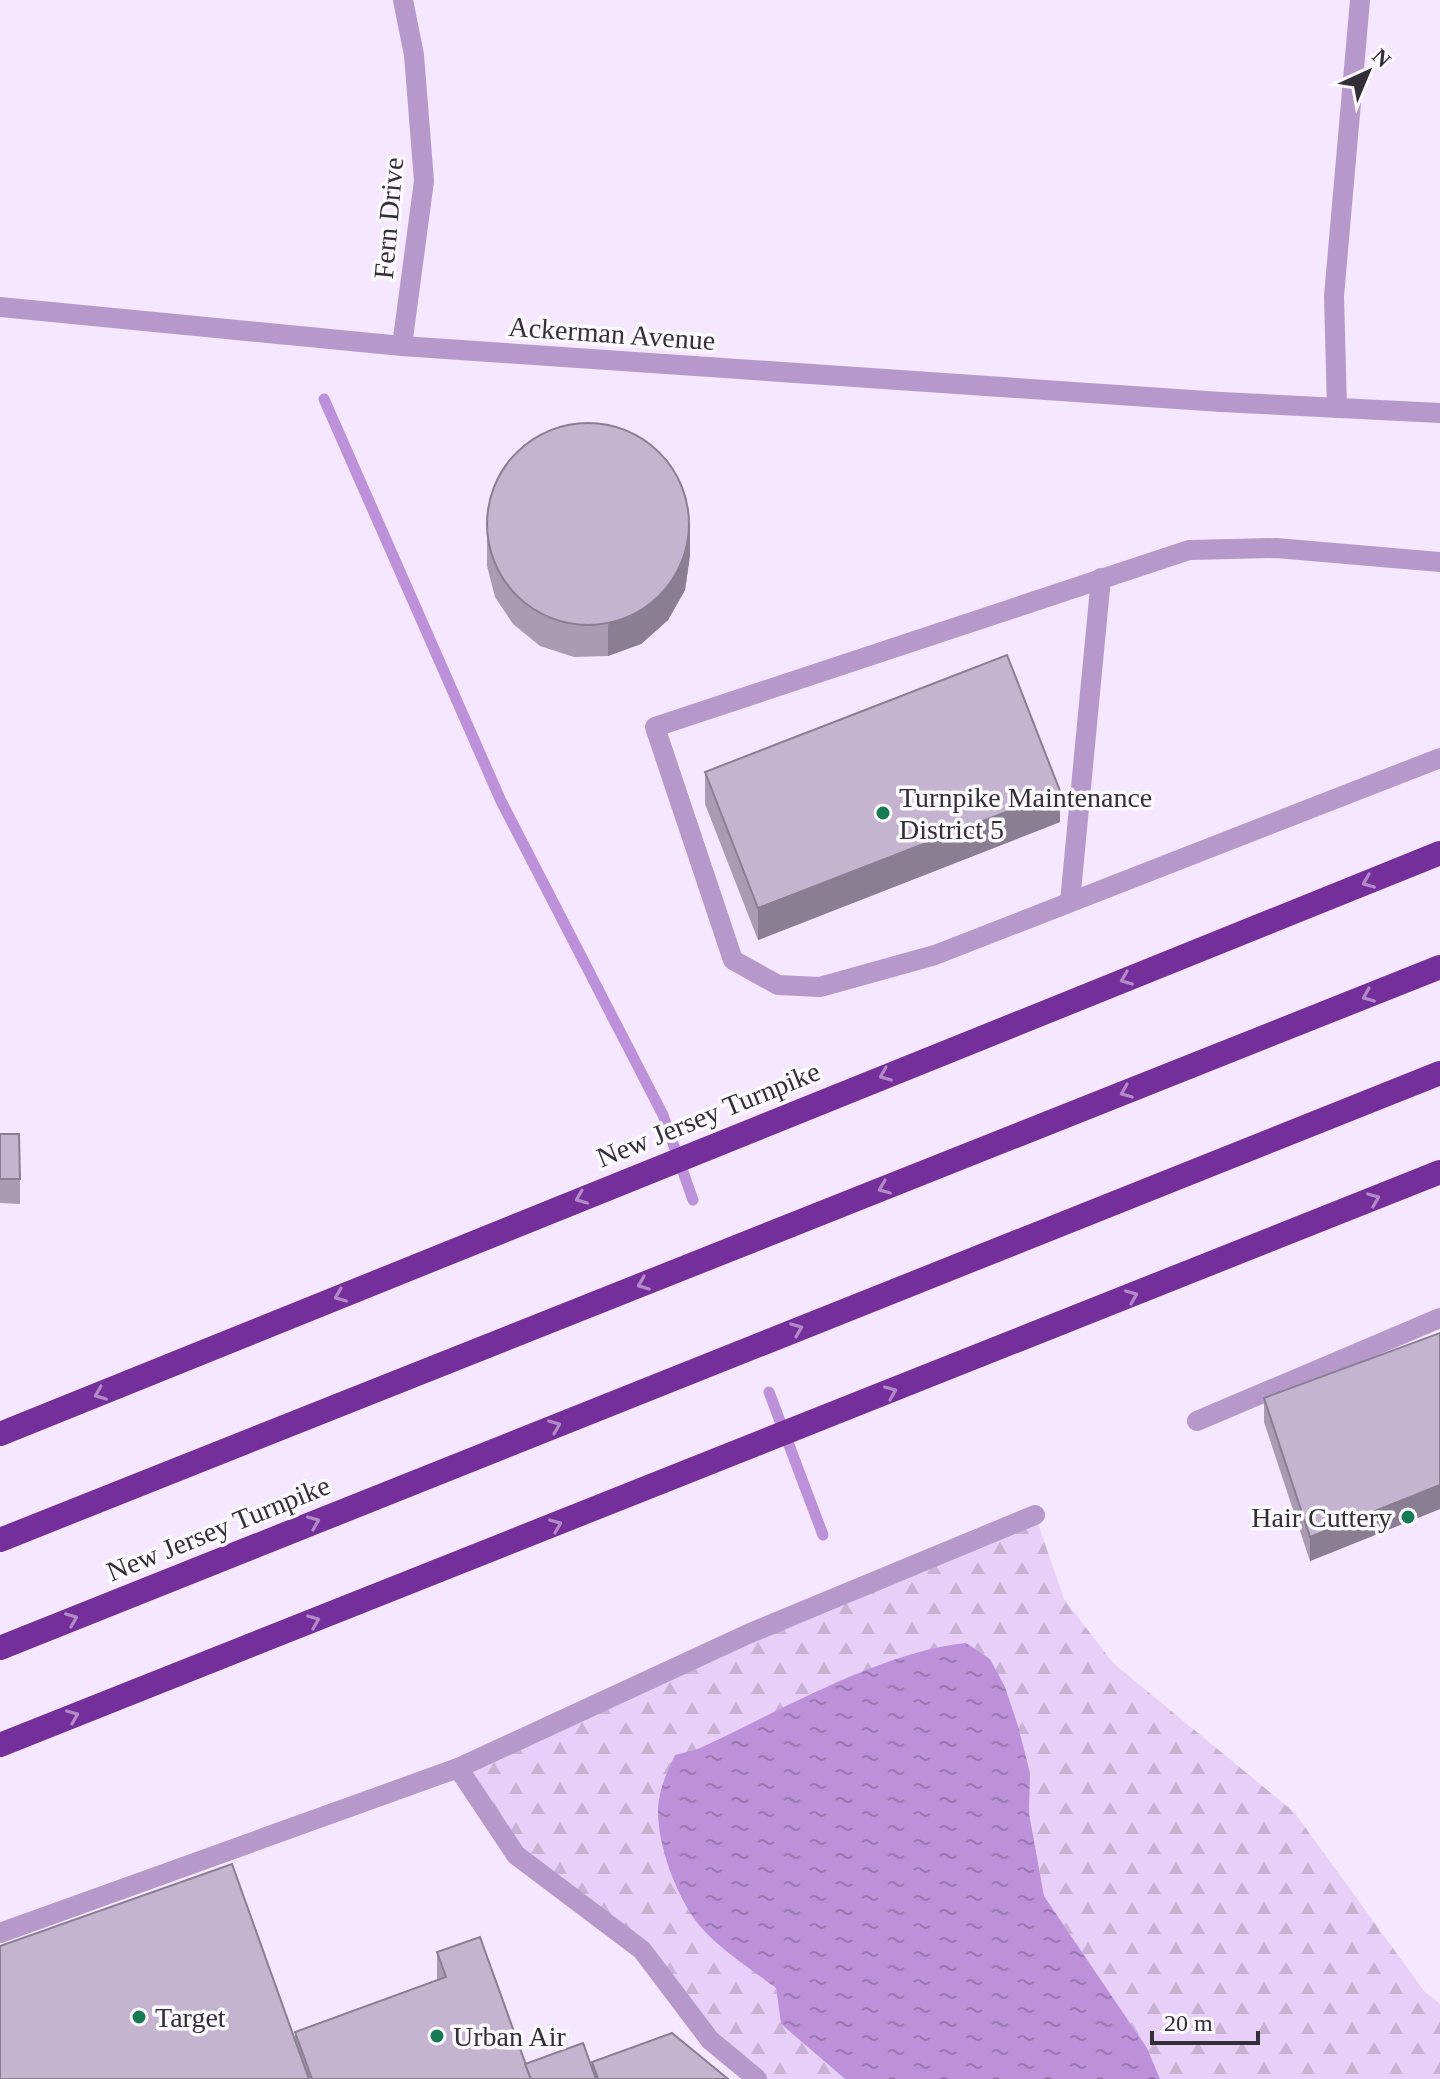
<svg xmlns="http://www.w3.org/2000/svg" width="1440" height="2079" font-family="'Times New Roman',serif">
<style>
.forest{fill:url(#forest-firs)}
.water{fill:url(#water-ripples)}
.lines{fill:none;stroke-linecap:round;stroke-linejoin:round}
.stream{stroke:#bc91d9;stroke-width:11}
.service{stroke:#b699ca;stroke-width:20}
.minor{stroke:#b699ca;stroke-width:20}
.motorway{stroke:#752f9a;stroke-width:24}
.wall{fill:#a99bb3}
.shaded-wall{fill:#897e92}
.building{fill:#c4b4d0;stroke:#897e92;stroke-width:2}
.oneway{stroke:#b28ac7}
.poi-dot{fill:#167b54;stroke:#fcf9ff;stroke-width:3}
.labels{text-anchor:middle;stroke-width:7;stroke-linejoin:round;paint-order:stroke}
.street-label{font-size:28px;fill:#342e39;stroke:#fcf9ff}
.poi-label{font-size:28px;fill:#342e39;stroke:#fcf9ff;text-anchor:start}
</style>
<defs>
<pattern id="forest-firs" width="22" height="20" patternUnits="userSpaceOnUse" patternTransform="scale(2)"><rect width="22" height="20" fill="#e7cff7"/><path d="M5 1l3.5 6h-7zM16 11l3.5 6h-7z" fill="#c7b2d4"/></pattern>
<pattern id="water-ripples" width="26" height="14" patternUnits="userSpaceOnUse" patternTransform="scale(2)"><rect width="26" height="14" fill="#bc91d9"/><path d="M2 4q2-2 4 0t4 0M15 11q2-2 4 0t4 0" fill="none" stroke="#9a77b1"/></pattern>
</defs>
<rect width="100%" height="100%" fill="#f5e7ff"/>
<!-- forest -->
<polygon class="forest" points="1035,1515 1064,1599 1113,1663 1294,1812 1424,1991 1440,2004 1440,2079 1160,2079 1147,2048 1044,1896 1029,1813 1030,1773 1005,1687 675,1755 746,1965 776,1988 781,2024 845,2079 757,2079 642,1950 516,1855 458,1768"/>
<!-- water -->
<path class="water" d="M966,1643L990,1659L1005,1687L1018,1726L1030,1773L1029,1813L1044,1896L1147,2048L1160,2079H845L781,2024L776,1988C751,1969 719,1949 699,1925C676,1896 657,1845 658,1808C659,1790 667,1771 675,1755L698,1749C779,1712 879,1652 966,1643Z"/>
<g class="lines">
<!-- stream -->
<g class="stream">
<polyline points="324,399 501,801 663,1115 693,1200"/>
<polyline points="769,1392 823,1535"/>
</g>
<!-- service -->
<g class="service">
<polyline points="1221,402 1440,413"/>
<polyline points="1337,408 1334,296 1360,0"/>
<polyline points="1440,562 1276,548 1189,550 655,727 733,960 778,985 820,987 935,955 1440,758"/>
<polyline points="1070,902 1101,578"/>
<polyline points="1197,1421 1440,1318"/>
<polyline points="458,1768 748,1634 1035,1515"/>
<polyline points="0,1933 458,1768 516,1855 642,1950 710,2040 757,2079"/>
</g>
<!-- minor -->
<g class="minor">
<polyline points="0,307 402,346 1221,402"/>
<polyline points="402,346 424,181 414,55 403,0"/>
</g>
<!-- motorway -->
<g class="motorway">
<polyline points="0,1434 1440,853"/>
<polyline points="0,1540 1440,967"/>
<polyline points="0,1648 1440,1073"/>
<polyline points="0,1745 1440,1172"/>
</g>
</g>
<!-- wall -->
<g class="wall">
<polygon points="487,534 690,555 685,590 668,620 641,644 608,656 574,657 540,646 513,624 495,597 487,566"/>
<polygon points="705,772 1060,822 758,940 705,804"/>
<polygon points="0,1134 20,1179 20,1204 0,1203"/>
<polygon points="1440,1333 1440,1509 1310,1561 1264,1422 1264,1398"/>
<polygon points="437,1952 525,2064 592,2069 592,2062 728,2079 0,2079 295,2039 295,2032 437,1981"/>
</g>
<!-- shaded-wall -->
<g class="shaded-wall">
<polygon points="690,524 690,555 685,590 668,620 641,644 608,656 608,625"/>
<polygon points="1060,791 1060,822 758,940 758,908"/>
<polygon points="1440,1485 1440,1509 1310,1561 1310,1537"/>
</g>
<!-- building -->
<g class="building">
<circle cx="588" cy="524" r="101"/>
<polygon points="1007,655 1060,791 758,908 705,772"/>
<polygon points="0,1134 19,1134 20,1179 0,1179"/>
<polygon points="1440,1333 1440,1485 1310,1537 1264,1398"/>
<polygon points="232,1864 309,2079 0,2079 0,1946"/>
<polygon points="480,1937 531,2079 312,2079 295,2032 446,1977 437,1952"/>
<polygon points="672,2033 728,2079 598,2079 592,2062"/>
<polygon points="583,2043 596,2079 531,2079 525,2064"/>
</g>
<!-- one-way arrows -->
<defs><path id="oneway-chevron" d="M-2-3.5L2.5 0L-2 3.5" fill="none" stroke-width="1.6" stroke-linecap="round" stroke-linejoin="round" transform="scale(2)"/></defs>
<g class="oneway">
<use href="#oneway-chevron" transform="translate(1368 882) rotate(158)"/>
<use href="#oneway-chevron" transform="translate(1126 979) rotate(158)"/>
<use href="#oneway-chevron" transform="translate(1368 996) rotate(158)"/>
<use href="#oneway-chevron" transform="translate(885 1075) rotate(158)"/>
<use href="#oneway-chevron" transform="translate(1126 1092) rotate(158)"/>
<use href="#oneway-chevron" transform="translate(884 1188) rotate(158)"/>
<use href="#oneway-chevron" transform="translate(581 1198) rotate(158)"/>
<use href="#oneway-chevron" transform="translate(1374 1199) rotate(-22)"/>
<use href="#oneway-chevron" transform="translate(643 1284) rotate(158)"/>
<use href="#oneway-chevron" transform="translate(340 1296) rotate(158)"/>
<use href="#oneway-chevron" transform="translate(1132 1296) rotate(-22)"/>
<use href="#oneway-chevron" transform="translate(797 1329) rotate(-22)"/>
<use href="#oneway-chevron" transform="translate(891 1392) rotate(-22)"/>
<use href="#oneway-chevron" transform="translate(100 1394) rotate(158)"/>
<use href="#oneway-chevron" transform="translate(555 1426) rotate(-22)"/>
<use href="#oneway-chevron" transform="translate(314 1522) rotate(-22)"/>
<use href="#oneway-chevron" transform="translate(556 1525) rotate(-22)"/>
<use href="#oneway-chevron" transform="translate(72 1619) rotate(-22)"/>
<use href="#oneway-chevron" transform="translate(314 1621) rotate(-22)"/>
<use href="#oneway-chevron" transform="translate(73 1716) rotate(-22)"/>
</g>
<!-- markers -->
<g class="poi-dot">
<circle cx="883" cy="813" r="8"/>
<circle cx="1408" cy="1517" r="8"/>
<circle cx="139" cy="2017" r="8"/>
<circle cx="437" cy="2036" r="8"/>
</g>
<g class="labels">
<!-- street labels -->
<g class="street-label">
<text transform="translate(388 218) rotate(-85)" y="10">Fern Drive</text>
<text transform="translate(612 333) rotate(4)" y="10">Ackerman Avenue</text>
<text transform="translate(708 1114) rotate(-22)" y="10">New Jersey Turnpike</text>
<text transform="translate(218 1528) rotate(-22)" y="10">New Jersey Turnpike</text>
</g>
<!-- poi labels -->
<g class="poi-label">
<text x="899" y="807">Turnpike Maintenance<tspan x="899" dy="32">District 5</tspan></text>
<text x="1392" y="1527" text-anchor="end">Hair Cuttery</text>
<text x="155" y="2027">Target</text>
<text x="453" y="2046">Urban Air</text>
</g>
</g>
<!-- north arrow -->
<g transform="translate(1368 72) rotate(44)" stroke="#fcf9ff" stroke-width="6" paint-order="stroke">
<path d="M0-6L14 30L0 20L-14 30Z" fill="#342e39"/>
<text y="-12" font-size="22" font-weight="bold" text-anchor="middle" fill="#342e39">N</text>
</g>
<!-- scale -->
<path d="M1152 2031v12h106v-12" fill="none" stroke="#342e39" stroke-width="4"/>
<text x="1164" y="2031" font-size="24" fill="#342e39" stroke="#fcf9ff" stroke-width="6" paint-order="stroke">20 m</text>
</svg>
